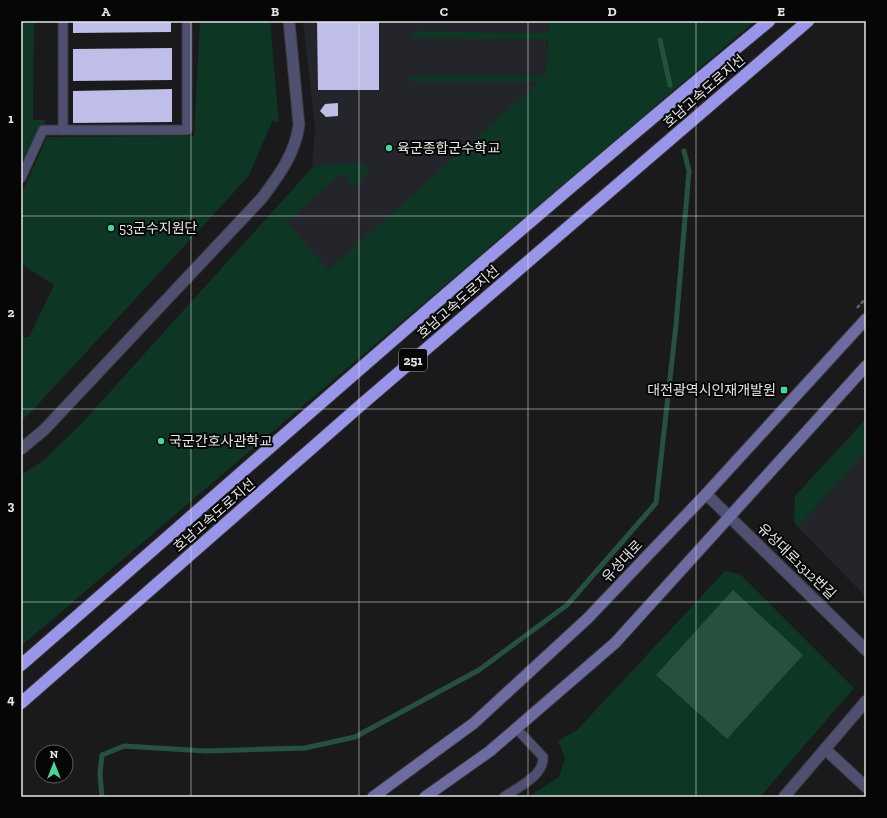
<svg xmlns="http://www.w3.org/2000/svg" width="887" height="818" font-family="'Zilla Slab','Noto Sans KR',serif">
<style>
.built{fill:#24242b}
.green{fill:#0d3625}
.water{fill:#25513e}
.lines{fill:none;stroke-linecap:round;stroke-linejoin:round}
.stream{stroke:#25513e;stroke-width:5}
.building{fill:#bebee9}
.service-casing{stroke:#363639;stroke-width:11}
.minor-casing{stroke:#363639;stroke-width:13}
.tertiary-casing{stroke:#363639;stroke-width:13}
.secondary-casing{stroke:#363639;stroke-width:13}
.motorway-casing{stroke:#363639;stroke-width:14}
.path{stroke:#656568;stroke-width:2.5;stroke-dasharray:4 2;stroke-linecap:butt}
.service{stroke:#4f4f70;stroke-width:9}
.minor{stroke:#4f4f70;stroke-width:11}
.tertiary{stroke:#4f4f70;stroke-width:11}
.secondary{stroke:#6d6ca0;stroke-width:11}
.motorway{stroke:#9996e9;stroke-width:12}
.grid{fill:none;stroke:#e5e5e6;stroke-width:1;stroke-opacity:0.55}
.poi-dot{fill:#49d49c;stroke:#060606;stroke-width:1.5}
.labels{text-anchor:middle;stroke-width:4;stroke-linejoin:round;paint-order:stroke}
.shield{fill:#060606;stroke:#a2a2a3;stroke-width:1}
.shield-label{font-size:13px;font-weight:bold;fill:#e5e5e6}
.street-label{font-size:14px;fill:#e5e5e6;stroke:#060606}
.poi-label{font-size:14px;fill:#e5e5e6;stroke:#060606;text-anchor:start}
.neatline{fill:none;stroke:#e5e5e6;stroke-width:1.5}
.grid-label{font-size:13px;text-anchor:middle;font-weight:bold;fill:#e5e5e6}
</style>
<rect width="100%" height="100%" fill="#1a1a1d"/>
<!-- built -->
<g class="built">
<polygon points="303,21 549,21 545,77 383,336 21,646 21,475 43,461 83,422 312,168 315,127"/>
<polygon points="866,451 866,597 798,527"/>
</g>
<!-- green -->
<g class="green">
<polygon points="21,21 34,21 33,120 46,120 21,173"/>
<polygon points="200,21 270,21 279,123 273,120 248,177 29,414 21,420 21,337 29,337 54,285 21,264 21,195 47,137 194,136"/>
<polygon points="549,21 755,21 21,646 21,475 43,461 83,422 312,168 326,164 363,163 368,168 368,173 355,187 352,186 342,173 287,222 328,270 539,82 410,82 410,76 545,76 548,40 411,38 411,31 548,33"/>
<polygon points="866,419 866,451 798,527 794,522 795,496"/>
<polygon points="725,571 740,574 854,688 760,797 528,797 559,777 565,757 558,741 578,729"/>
</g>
<!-- water -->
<polygon class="water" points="733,590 803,655 727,739 656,675"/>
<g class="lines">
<!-- stream -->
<g class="stream">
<polyline points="660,40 670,85"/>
<polyline points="102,797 100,774 102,755 124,746 206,751 305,748 355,737 479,670 567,605 656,503 676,325 689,171 684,151"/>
</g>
</g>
<!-- building -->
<g class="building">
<polygon points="73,21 171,21 171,32 73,33"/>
<polygon points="317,21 379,21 379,90 318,90"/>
<polygon points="172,48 172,80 73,81 73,49"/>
<polygon points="172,89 172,122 73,123 73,91"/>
<polygon points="338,103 338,116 326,117 320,111 325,104"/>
</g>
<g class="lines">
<defs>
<g id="service">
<polyline points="63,21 63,130"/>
<polyline points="21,178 43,130 187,130 187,21"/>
<path d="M504,797C518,787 544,776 543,757L516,728"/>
</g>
<g id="minor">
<polyline points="825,749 866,787"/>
<polyline points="784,797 866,701"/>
</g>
<g id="tertiary">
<path d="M21,449L44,430L262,198C279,175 295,154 299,125L289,21"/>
<polyline points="706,494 866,650"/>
</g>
<g id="secondary">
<polyline points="373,797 474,723 588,618 706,494 866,319"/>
<polyline points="425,797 490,751 615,643 866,366"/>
</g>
<g id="motorway">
<path d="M21,665C269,449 515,230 769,21"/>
<polyline points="21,703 361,405 808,21"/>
</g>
</defs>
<!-- service casing -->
<use href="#service" class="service-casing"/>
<!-- minor casing -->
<use href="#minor" class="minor-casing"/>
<!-- tertiary casing -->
<use href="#tertiary" class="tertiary-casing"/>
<!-- secondary casing -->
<use href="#secondary" class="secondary-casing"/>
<!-- motorway casing -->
<use href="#motorway" class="motorway-casing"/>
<!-- path -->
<polyline class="path" points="857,308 866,298"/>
<!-- service -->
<use href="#service" class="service"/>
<!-- minor -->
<use href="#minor" class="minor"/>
<!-- tertiary -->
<use href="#tertiary" class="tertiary"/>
<!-- secondary -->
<use href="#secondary" class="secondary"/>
<!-- motorway -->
<use href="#motorway" class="motorway"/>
</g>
<!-- grid -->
<path class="grid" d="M191,21V797M359,21V797M528,21V797M696,21V797M21,216H866M21,409H866M21,602H866"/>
<!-- markers -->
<g class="poi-dot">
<circle cx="389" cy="148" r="4"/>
<circle cx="111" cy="228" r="4"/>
<rect x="780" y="386" width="8" height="8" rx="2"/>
<circle cx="161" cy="441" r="4"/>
</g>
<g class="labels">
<!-- shield labels -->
<rect class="shield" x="399" y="349" width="28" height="22" rx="3"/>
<g class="shield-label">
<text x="413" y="365">251</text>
</g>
<!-- street labels -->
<g class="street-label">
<text transform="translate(704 91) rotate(-41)" y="5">호남고속도로지선</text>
<text transform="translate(458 302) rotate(-41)" y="5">호남고속도로지선</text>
<text transform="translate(214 515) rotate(-41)" y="5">호남고속도로지선</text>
<text transform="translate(622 561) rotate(-47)" y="5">유성대로</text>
<text transform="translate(797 561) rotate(44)" y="5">유성대로1312번길</text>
</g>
<!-- poi labels -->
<g class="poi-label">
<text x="397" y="153">육군종합군수학교</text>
<text x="119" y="233">53군수지원단</text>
<text x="776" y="395" text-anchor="end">대전광역시인재개발원</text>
<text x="169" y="446">국군간호사관학교</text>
</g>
</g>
<!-- border -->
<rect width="887" height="818" fill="none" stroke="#060606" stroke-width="44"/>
<!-- north arrow -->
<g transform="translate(54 764)"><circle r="19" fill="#060606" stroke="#5f5f60"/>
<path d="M0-3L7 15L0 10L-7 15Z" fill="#49d49c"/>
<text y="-6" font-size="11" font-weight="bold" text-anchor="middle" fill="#e5e5e6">N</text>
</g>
<rect x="22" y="22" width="843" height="774" class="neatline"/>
<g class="grid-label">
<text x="106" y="16">A</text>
<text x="275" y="16">B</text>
<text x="444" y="16">C</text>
<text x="612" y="16">D</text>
<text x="781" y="16">E</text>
<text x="11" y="123">1</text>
<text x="11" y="317">2</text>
<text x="11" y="510">3</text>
<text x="11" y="704">4</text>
</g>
</svg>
